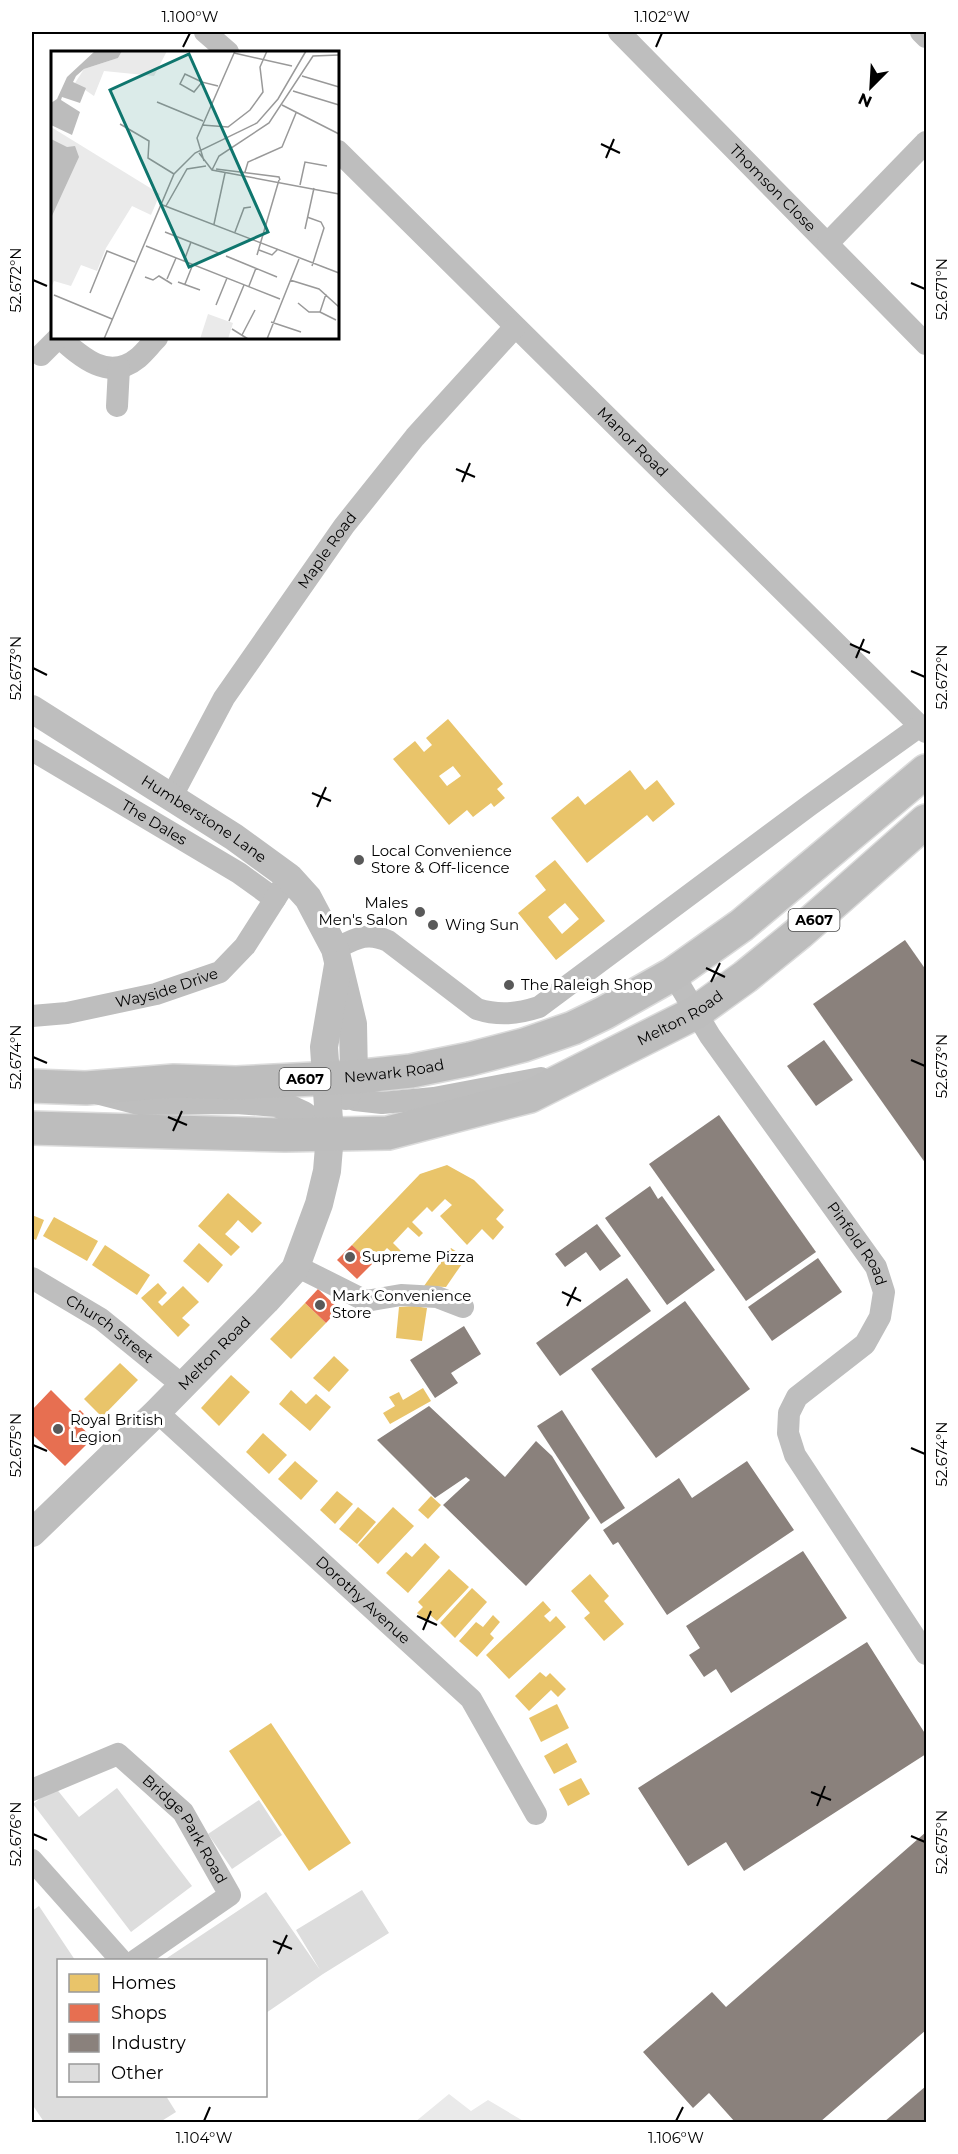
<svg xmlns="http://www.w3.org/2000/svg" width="958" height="2154" font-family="Montserrat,sans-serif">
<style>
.green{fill:#eaeaea}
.homes{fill:#e9c46a;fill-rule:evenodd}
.shops{fill:#e76f51}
.industry{fill:#8a817c}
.building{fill:#ddd}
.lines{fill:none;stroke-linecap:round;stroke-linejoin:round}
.trunk-casing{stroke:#dbdbdb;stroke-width:36}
.minor{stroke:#bebebe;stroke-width:22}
.tertiary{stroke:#bebebe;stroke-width:28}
.trunk{stroke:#bdbdbd;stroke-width:33}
.ticks{fill:none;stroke:#000;stroke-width:2}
.poi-dot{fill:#595959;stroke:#fff;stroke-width:2}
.labels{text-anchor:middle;stroke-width:6;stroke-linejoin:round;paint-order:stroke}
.shield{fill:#fff;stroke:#4c4c4c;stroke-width:1.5}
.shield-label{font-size:14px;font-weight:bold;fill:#000}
.street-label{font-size:15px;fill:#000;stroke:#fff}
.poi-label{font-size:15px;fill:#000;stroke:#fff;text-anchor:start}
.inset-road{fill:none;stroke:#999;stroke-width:1.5}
.view{fill:#0f766e;fill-opacity:0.15;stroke:#0f766e;stroke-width:3}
.inset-edge{fill:none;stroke:#000;stroke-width:3}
.neatline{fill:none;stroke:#000;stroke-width:2}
.ticks-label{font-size:15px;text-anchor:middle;fill:#000}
</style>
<rect width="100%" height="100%" fill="#fff"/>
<!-- green -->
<polygon class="green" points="449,2094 471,2111 488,2100 525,2122 415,2122"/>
<!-- homes -->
<g class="homes">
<path d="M448,719L503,784L497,789L505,798L494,807L491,803L473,817L467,810L449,825L393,759L415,741L424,752L432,745L426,738ZM453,766L461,776L447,786L439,776Z"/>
<polygon points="630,770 645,790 657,780 675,804 653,822 647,815 587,863 551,818 578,796 585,805"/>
<path d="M555,860L605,921L556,960L518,913L546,890L535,876ZM565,903L579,919L562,934L548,917Z"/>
<polygon points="447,1165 474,1180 504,1210 496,1219 504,1227 493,1240 482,1229 467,1245 440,1216 452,1205 445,1199 432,1212 427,1207 412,1222 423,1233 419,1237 408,1227 393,1243 401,1251 396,1256 387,1248 372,1264 352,1245 420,1174"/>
<polygon points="228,1193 262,1223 252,1233 238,1220 232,1227 225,1234 240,1247 231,1256 198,1226"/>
<polygon points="32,1215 44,1220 36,1240 32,1238"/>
<polygon points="54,1217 98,1241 87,1261 43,1236"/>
<polygon points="199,1243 223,1265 208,1283 183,1261"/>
<polygon points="105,1245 150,1275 137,1295 92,1265"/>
<polygon points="451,1248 466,1258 446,1287 424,1286"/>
<polygon points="158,1283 167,1293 158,1302 162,1306 183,1286 199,1302 182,1318 190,1325 178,1337 141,1298"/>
<polygon points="305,1303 326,1323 291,1359 270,1339"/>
<polygon points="414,1306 427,1308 422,1341 396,1338 399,1307"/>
<polygon points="334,1356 349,1370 329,1392 313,1378"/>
<polygon points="120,1363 138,1380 102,1417 84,1399"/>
<polygon points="231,1375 250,1392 219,1426 201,1408"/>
<polygon points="423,1388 431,1401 390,1424 383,1413 395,1406 389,1397 399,1392 403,1400"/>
<polygon points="291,1390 306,1404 316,1394 331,1407 310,1431 279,1404"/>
<polygon points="263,1433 287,1455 269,1474 246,1452"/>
<polygon points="295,1461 318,1481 301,1500 278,1479"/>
<polygon points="337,1491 353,1504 335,1524 320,1510"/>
<polygon points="431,1496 441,1505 428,1519 418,1510"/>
<polygon points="358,1507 376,1522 357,1544 339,1529"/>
<polygon points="393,1507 414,1526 378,1564 358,1545"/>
<polygon points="425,1543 440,1557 408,1593 386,1573 406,1552 412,1557"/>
<polygon points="449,1569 469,1587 437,1621 430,1615 425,1621 417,1613 423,1607 418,1602"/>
<polygon points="590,1574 609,1596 604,1601 624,1624 604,1641 584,1618 590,1613 571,1591"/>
<polygon points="472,1588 487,1602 455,1638 440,1623"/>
<polygon points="543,1601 551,1610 544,1616 550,1622 556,1616 566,1627 509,1679 486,1655"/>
<polygon points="493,1615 500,1622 490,1634 494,1638 477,1657 459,1641 476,1622 483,1627"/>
<polygon points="540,1672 546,1677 550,1673 566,1689 558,1697 551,1690 529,1711 515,1696"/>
<polygon points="557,1704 569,1728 541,1742 529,1718"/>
<polygon points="271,1723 351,1843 309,1871 229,1751"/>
<polygon points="567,1743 577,1762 554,1774 544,1756"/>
<polygon points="581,1778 590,1794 568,1806 559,1789"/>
</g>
<!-- shops -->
<g class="shops">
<polygon points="352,1245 372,1264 357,1279 337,1260"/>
<polygon points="318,1289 339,1309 326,1323 305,1303"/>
<polygon points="51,1390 75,1414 80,1410 87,1417 79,1425 93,1438 65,1466 32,1434 32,1410"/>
</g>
<!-- industry -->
<g class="industry">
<polygon points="905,940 926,970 926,1164 813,1004"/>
<polygon points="824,1040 853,1080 816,1106 787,1066"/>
<polygon points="719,1115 816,1252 746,1301 649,1164"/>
<polygon points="650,1186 658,1199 662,1196 715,1270 667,1305 605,1218"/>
<polygon points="597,1224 621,1256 600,1271 586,1252 565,1267 555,1254"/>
<polygon points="818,1258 842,1292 772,1341 748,1307"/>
<polygon points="627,1278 651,1311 560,1376 536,1343"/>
<polygon points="685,1301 750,1389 656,1458 591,1369"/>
<polygon points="464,1326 481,1354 451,1373 458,1383 435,1398 410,1360"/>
<polygon points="429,1406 505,1477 536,1441 552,1456 590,1518 526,1586 443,1505 470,1480 466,1477 435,1498 377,1440"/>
<polygon points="562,1410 625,1508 601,1524 537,1426"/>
<polygon points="747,1461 794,1530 667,1615 618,1542 613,1545 603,1530 679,1478 692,1498"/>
<polygon points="803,1551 847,1618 731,1693 716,1669 704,1677 689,1655 700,1648 686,1626"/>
<polygon points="867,1642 926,1735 926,1754 744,1871 726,1842 688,1866 638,1788"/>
<polygon points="926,1832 926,2030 820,2122 735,2122 709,2093 693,2108 643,2052 712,1992 726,2007"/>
<polygon points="926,2086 926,2122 884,2122"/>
</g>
<!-- building -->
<g class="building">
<polygon points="55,1787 79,1817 117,1788 192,1886 131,1932 33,1804"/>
<polygon points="259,1800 282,1835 232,1869 208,1834"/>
<polygon points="362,1890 389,1933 323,1974 266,2013 266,1960 164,1960 266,1892 320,1970 296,1930"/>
<polygon points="39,1906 75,1960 58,1960 58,2096 166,2096 176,2112 160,2122 44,2122 32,2104 32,1911"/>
</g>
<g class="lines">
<defs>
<g id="trunk">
<path id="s12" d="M32,1086L86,1088L174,1081L236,1083L354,1077L411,1071L470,1059L524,1045L573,1028L604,1013L673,974L742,925L926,771"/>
<path id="s13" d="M32,1128L285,1135L388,1133L530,1096L695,1013L745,977L799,933L926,821"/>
</g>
</defs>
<!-- trunk casing -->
<use href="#trunk" class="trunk-casing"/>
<!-- minor -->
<g class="minor">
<polyline points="205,32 228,52"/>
<path id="s1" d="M619,32L926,344"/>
<polyline points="921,32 926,37"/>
<path id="s2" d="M338,151L926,732"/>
<polyline points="828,243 926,142"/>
<path d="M60,338C81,357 109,382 138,358C145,352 151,344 157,338"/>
<polyline points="41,355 58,338"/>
<polyline points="117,406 119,368"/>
<path id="s3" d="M32,750L239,873L275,899"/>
<path id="s4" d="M172,796L224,698L344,526L415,437L515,327"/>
<path d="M335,949C355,939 366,931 388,941L477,1009C499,1016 517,1014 539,1007L810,805L920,726"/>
<path id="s5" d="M673,974L710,1036L876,1267L884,1292L880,1317L865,1344L797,1397L789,1413L788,1433L795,1455L926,1654"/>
<path id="s6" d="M32,1016L67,1013L156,994L220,972L245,946L289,877"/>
<polyline points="333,1088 355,1100 382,1103 434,1098 541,1078"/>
<polyline points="296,1266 366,1301 401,1295 437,1297 463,1307"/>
<path id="s7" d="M32,1278L101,1319L182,1385"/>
<path id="s8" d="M157,1412L471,1699L536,1814"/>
<path id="s9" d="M32,1790L118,1754L183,1812L230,1895L136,1960"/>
<polyline points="32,1860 121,1960"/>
</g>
<!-- tertiary -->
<g class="tertiary">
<path id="s10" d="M32,709L234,837L289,877L308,898L335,949L353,1024L354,1077L346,1096"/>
<polyline points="100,1091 139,1101 236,1100 277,1103 303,1115 330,1135"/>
<path id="s11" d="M32,1533L157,1412L266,1301L295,1269L319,1204L327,1171L330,1135L324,1047L338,965"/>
</g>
<!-- trunk -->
<use href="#trunk" class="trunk"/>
</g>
<!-- ticks -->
<path class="ticks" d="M183,47L190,33M656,47L662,33M601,144L620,153M606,158L614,139M33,280L47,286M911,283L925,289M456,469L475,477M462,482L470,463M850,644L870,653M856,658L864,639M33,668L47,675M911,671L925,677M312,793L331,801M317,807L326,787M706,968L725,977M711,982L720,963M33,1057L47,1063M911,1060L925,1066M168,1117L187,1125M173,1131L182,1111M562,1292L581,1301M567,1306L576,1287M33,1445L47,1451M911,1448L925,1454M417,1616L437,1625M423,1630L431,1611M811,1792L831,1800M817,1806L825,1786M33,1834L47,1840M911,1836L925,1842M273,1941L292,1949M278,1954L287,1935M204,2121L210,2107M676,2121L683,2107"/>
<!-- markers -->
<g class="poi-dot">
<circle cx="359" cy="860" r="6"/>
<circle cx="420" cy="912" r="6"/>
<circle cx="433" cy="925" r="6"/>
<circle cx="509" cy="985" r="6"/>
<circle cx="350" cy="1257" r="6"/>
<circle cx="320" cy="1305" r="6"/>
<circle cx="58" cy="1429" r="6"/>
</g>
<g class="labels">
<!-- shield labels -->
<g class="shield">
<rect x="788.5" y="909" width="51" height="22" rx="4.5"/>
<rect x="279.5" y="1068" width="51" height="22" rx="4.5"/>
</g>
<g class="shield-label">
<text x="814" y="925">A607</text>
<text x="305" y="1084">A607</text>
</g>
<!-- street labels -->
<g class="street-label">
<text dy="5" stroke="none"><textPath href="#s1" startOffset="219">Thomson Close</textPath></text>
<text dy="5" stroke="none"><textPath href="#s2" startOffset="414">Manor Road</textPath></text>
<text dy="5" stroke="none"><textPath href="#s4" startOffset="291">Maple Road</textPath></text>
<text dy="5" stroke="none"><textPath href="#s10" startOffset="204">Humberstone Lane</textPath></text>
<text dy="5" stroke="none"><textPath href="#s3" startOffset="142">The Dales</textPath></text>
<text dy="5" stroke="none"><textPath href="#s6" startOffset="138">Wayside Drive</textPath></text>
<text dy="5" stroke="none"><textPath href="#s13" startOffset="672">Melton Road</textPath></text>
<text dy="5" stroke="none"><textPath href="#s12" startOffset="363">Newark Road</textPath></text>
<text dy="5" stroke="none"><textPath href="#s5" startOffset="327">Pinfold Road</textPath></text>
<text dy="5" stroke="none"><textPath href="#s7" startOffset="93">Church Street</textPath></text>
<text dy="5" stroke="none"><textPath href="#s11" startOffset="256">Melton Road</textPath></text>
<text dy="5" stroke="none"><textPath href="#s8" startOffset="279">Dorothy Avenue</textPath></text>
<text dy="5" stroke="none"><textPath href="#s9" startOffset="195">Bridge Park Road</textPath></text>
</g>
<!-- poi labels -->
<g class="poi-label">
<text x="371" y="856">Local Convenience<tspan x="371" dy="17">Store &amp; Off-licence</tspan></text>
<text x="408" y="908" text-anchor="end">Males<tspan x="408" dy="17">Men's Salon</tspan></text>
<text x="445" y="930">Wing Sun</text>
<text x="521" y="990">The Raleigh Shop</text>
<text x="362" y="1262">Supreme Pizza</text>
<text x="332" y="1301">Mark Convenience<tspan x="332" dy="17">Store</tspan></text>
<text x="70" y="1425">Royal British<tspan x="70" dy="17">Legion</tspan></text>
</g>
</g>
<!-- overview -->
<g transform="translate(51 51)">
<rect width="288" height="288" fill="#fff"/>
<path d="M71,0H116L103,25L53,20L43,45L24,32L33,18L67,7ZM0,76L109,143L100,164L81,155L55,197L46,220L30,214L20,235L3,230L0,237ZM157,263L182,272L177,288H149Z" fill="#eaeaea"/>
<path d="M44,0H71L67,7L33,18L25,25L22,31L35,37L29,52L11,46L10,49L29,61L21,84L0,74V52L6,48L16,26ZM0,88L16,96L24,95L28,106L0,167Z" fill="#bcbcbc"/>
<path class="inset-road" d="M183,2L241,15M251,25L288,36M151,31L134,23L129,33L143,41L151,31L167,35M242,40L288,54M106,51L152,70M231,54L288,83M69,73L98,90L97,107L123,123M151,74L177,76L199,59L212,41L209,16L216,0M148,102L161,119L288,143M153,110L146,87L184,0M165,118L228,126L229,129M161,119L168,105L218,72L262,5L288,4M194,121L197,111L231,96L245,62M249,134L254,111L276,115M109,153L288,222M115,155L136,118L155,115M256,166L270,171L273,177L261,215M163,173L174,122M254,178L263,137M114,181L170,203M184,181L193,157L200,156M95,195L229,248M208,199L221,204L227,198M206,204L228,129M175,205L226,226M133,210L140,191M94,226L102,229L108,225L121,233M116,228L125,207M239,229L268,238L288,256M127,231L149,239M134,233L142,213M198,235L205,217M39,242L56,200L84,211M275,243L269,261L285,269M3,244L61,268M247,252L258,261H269M165,254L176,227M178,270L193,234M220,271L250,281M181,278L197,288M191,284L204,259M53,288L123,123L144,102L206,72L227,48L255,0M216,288L248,208"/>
<path class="view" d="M138,3L217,181L138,216L59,39Z"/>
<rect width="288" height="288" class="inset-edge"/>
</g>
<!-- border -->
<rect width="958" height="2154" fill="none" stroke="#ffffff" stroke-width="66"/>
<!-- legend -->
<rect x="57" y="1959" width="210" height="138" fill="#ffffff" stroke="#999999" stroke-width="1.5"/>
<rect x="69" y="1974" width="30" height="18" fill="#e9c46a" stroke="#999999" stroke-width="1.5"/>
<text x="111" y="1989" font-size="18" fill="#000000">Homes</text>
<rect x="69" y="2004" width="30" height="18" fill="#e76f51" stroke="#999999" stroke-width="1.5"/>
<text x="111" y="2019" font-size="18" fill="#000000">Shops</text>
<rect x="69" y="2034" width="30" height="18" fill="#8a817c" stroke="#999999" stroke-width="1.5"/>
<text x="111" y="2049" font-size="18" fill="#000000">Industry</text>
<rect x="69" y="2064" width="30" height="18" fill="#dddddd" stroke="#999999" stroke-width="1.5"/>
<text x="111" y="2079" font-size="18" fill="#000000">Other</text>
<!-- north arrow -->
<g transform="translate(871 87) rotate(204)" stroke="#ffffff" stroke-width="4.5" paint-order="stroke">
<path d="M0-4.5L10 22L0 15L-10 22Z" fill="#000000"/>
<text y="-9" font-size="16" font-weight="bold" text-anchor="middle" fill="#000000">N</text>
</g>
<rect x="33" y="33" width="892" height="2088" class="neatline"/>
<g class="ticks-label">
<text x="190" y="22">1.100°W</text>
<text x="662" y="22">1.102°W</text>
<text transform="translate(16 280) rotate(-90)" y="5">52.672°N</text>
<text transform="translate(942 289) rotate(-90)" y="5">52.671°N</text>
<text transform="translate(16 668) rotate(-90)" y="5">52.673°N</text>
<text transform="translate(942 677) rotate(-90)" y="5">52.672°N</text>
<text transform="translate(16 1057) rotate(-90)" y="5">52.674°N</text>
<text transform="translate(942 1066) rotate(-90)" y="5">52.673°N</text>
<text transform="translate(16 1445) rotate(-90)" y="5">52.675°N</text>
<text transform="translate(942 1454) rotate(-90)" y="5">52.674°N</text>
<text transform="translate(16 1834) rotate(-90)" y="5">52.676°N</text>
<text transform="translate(942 1842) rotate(-90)" y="5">52.675°N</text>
<text x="204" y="2143">1.104°W</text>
<text x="676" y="2143">1.106°W</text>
</g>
</svg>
